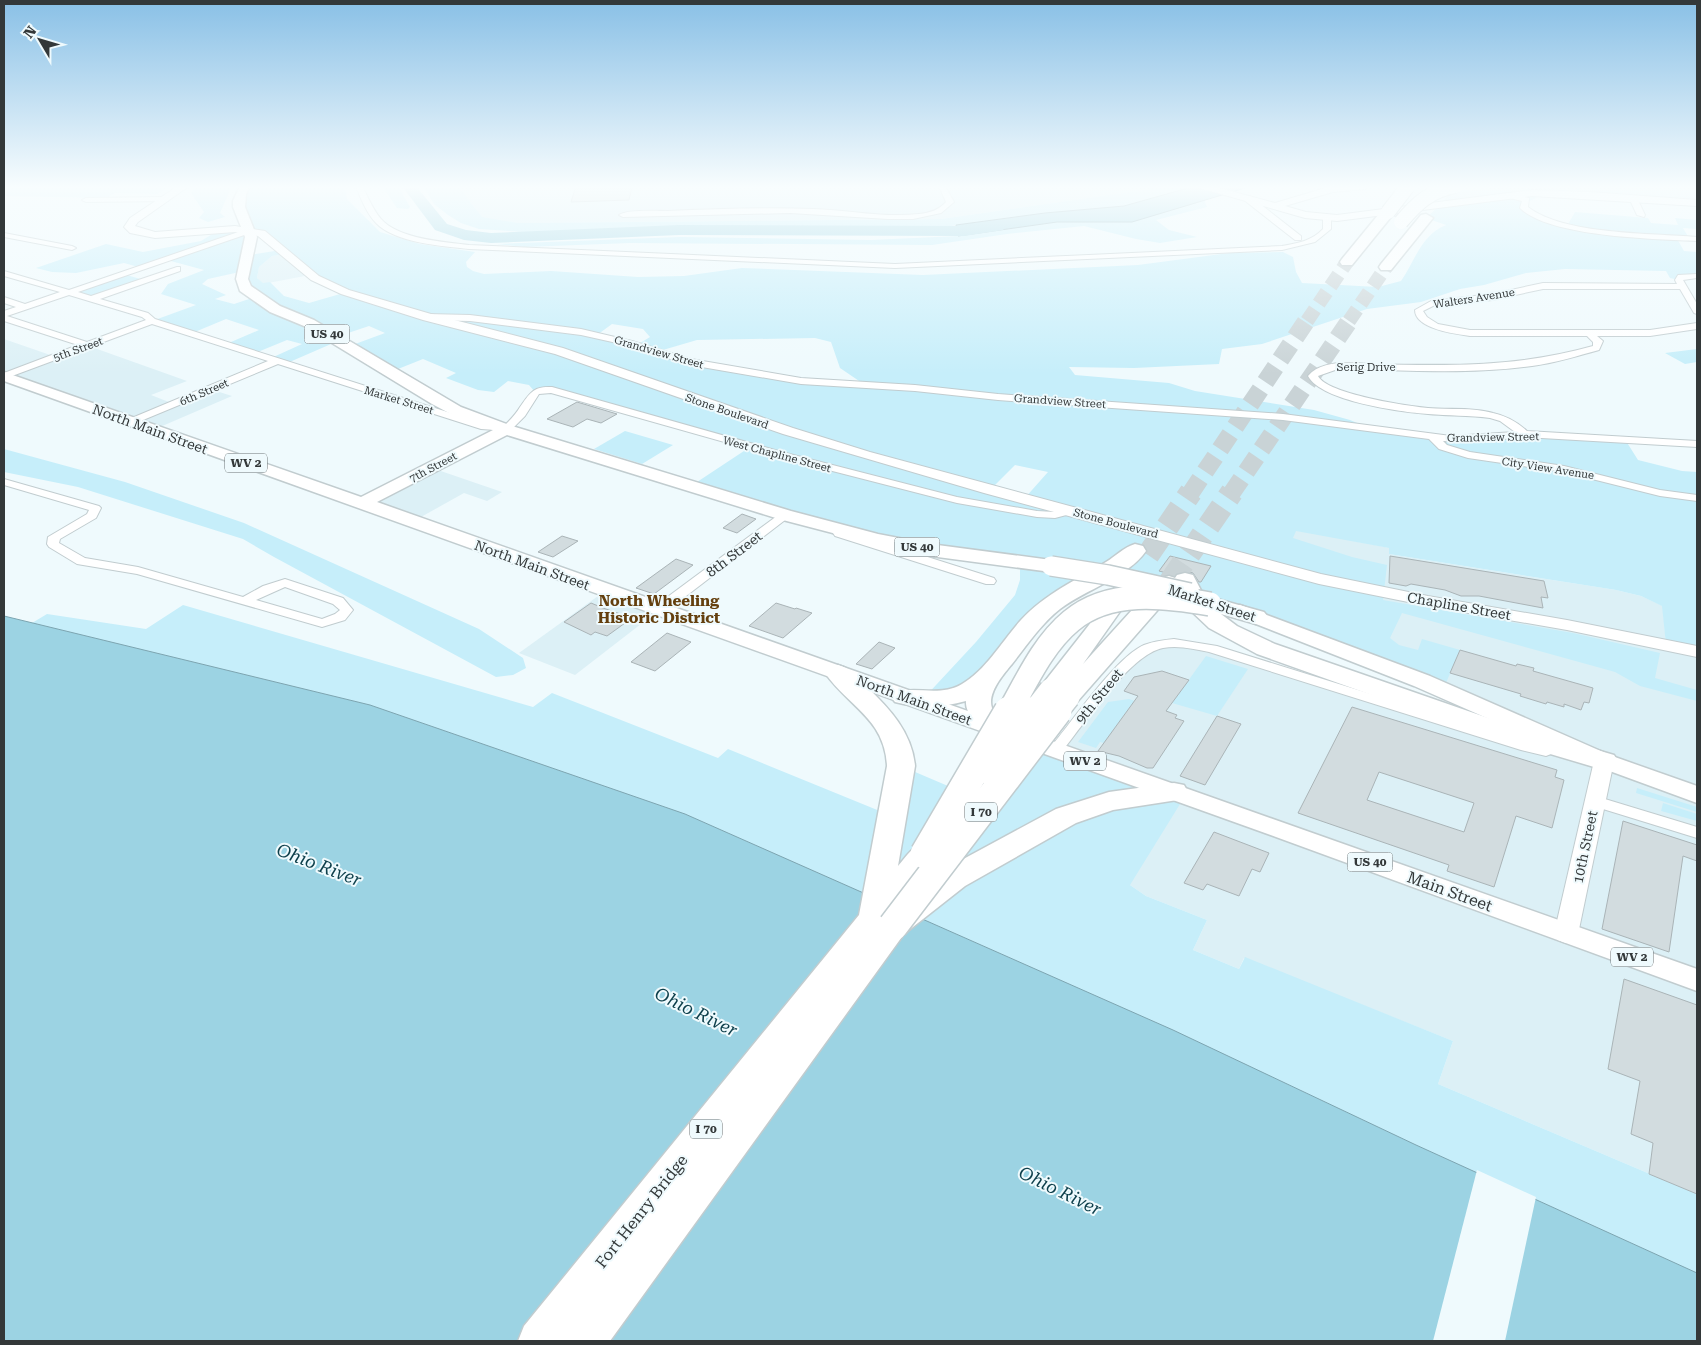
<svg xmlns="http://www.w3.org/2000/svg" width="1701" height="1345" font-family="'Roboto Serif',serif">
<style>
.built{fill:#dcf0f6}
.green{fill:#c6eefa;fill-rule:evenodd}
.water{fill:#9cd3e3;stroke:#7ca4b0}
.pier{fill:#effafd}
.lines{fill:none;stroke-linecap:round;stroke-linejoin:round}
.river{fill:#9cd3e3;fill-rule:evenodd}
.building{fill:#d2dcdf;stroke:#aab4b7;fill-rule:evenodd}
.highway-tunnel-far2{stroke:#c9d3d6;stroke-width:14;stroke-dasharray:14 7;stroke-linecap:butt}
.highway-tunnel-far1{stroke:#c9d3d6;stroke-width:18;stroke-dasharray:18 9;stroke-linecap:butt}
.highway-tunnel{stroke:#c9d3d6;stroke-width:23;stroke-dasharray:23 11;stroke-linecap:butt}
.street-casing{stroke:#c1cccf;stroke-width:2}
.secondary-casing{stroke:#c1cccf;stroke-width:2}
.primary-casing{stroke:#c1cccf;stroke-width:3}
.highway-casing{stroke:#c1cccf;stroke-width:3}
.street{fill:#fff;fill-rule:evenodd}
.secondary{fill:#fff;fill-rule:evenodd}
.primary{fill:#fff;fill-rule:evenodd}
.highway{fill:#fff;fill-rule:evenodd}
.primary-bridge-casing{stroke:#c1cccf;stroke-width:22;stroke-linecap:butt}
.highway-bridge-far2-casing{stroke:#c1cccf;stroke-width:16;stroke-linecap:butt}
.highway-bridge-far1-casing{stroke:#c1cccf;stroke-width:26;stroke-linecap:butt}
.highway-bridge-casing{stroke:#c1cccf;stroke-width:32;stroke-linecap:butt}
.primary-bridge{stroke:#fff;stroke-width:19}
.highway-bridge-far2{stroke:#fff;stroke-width:14}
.highway-bridge-far1{stroke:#fff;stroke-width:23}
.highway-bridge{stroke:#fff;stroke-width:29}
.labels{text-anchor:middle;stroke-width:4;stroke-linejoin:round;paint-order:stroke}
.far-street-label{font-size:11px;fill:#333839;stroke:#effafd}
.shield{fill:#effafd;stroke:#6b7274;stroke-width:1}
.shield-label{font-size:12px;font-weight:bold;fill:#333839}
.street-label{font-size:14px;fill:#333839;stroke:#effafd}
.neighbourhood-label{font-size:15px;font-weight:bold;fill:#643f0e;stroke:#effafd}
.near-street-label{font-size:16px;fill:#333839;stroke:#effafd}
.near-water-label{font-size:18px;font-style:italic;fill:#0d3f4b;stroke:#effafd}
</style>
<rect width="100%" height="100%" fill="#effafd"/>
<!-- built -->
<g class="built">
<polygon points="458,186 1172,186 941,219 518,223 482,218"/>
<polygon points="1507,186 1697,186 1697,203 1553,193 1439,206 1450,193"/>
<polygon points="286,254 310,275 263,284 257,278 259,267 272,256"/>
<polygon points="4,339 56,357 86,345 187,381 151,395 174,404 210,389 232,396 153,430 4,376"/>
<polygon points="432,468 502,492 487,501 464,493 412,522 361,505"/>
<polygon points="1199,511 1390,548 1389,554 1616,590 1641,596 1663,606 1666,645 1697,652 1697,1194 1438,1084 1453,1041 1244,958 1239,969 1193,950 1207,920 1146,896 1130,885 1055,756 1108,685 1149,648 1191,644 1581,757 1389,661"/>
<polygon points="605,591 659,610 575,675 519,653"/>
</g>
<!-- green -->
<g class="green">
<polygon points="4,186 171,186 157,194 115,193 106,198 4,196"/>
<polygon points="196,186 232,186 220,213 225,217 208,222 199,218 204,212 191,193"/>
<path d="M245,186H345L347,199L380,232L420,244L475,252L466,262L467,267L473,271L484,274L551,271L638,277L684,276L742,268L923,275L1138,265L1229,253L1283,252L1293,257L1296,272L1302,283L1378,287L1401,281C1415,261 1421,235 1446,225L1426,218L1439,206L1544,194L1526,203L1527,211L1567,226L1575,212L1648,218L1651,223L1678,225L1675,218L1697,220V229L1683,228L1689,238L1676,237L1684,251L1697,252V276H1687L1679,280L1670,278L1666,271L1565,269L1526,273L1484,285L1460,289L1421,302L1367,309L1262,344L1222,349L1219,364L1134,368L1069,367L1075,375L1169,383L1195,391L1314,410L1350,420L1374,430L1433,437L1524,434L1626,441L1638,460L1682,471L1697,472V652L1666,645L1662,606L1641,596L1616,590L1389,554V548L1296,531L1293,538L1352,557L1387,565L1383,600L1573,633L1660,653L1655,678L1697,690V701L1640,686L1615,672L1402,613L1390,638L1399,645L1418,650L1422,639L1460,650L1443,690L1256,617L1108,575L1067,594L987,678L923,699L976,642L1015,595L1020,580V561L930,550L691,486L750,447L552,390L535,392L529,385L508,381L494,392L478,390L446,378L456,373L423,359L388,373L347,347L385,333L369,326L333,338L338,341L285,364L269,359L302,344L287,340L253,354L224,345L259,330L226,319L190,334L152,321L196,305L161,294L168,284L204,270L167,260L142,268L124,263L76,273L52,272L36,268L106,244L143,252L201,241L214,233L250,230L240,193ZM250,230L281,250L249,255ZM286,254L331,286L347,292L309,303L284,296L270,282L263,283L257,278L259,267L272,256ZM244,271L255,297L234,304L215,299L226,295L202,284L208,279ZM612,324L643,329L650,337L637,345L597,335ZM815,338L831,342L840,368L865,385L801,381L656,352L697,340ZM1015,465L1048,472L1024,499L990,490Z"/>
<polygon points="382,186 398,186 410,207 408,209 397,208"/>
<polygon points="423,186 458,186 482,217 518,223 941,219 1172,186 1187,186 1189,187 1124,206 1045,213 944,227 724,227 538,233 479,229 461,223 448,215 434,204"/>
<polygon points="1204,199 1207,207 1156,220 1169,230 1197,237 1160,243 1136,239 1084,226 1007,234 932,245 630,243 525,247 497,244 680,237 871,240 958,236 1057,222 1132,222"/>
<polygon points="123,274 144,280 91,299 69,292"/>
<polygon points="1697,349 1697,362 1685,364 1665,353"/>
<polygon points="625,431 673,445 642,464 594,449"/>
<polygon points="4,449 125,482 244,523 479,629 523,658 526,668 513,675 496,677 274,557 243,539 78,487 4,472"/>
<polygon points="183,605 533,707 552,693 718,758 728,749 892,816 901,766 988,803 1035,743 1185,796 1130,885 1146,896 1207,920 1193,950 1239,969 1245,957 1453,1041 1438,1084 1697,1194 1697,1273 1416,1145 1173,1030 685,814 370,705 32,623 47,614 146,629"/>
<polygon points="1206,656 1248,669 1217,716 1172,703"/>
<polygon points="1129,699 1138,702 1135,706 1131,705 1104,743 1100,742 1096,748 1078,742 1108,702"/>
<polygon points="1637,788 1697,807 1697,812 1636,793"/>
<polygon points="1663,803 1697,814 1697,821 1661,811"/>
</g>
<!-- water -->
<g class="water">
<polygon points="1195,186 1252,186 1132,222 1057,222 958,236 956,225 1045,213 1124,206"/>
<polygon points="4,616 370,705 685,814 1173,1030 1416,1145 1697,1273 1697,1341 4,1341"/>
</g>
<!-- pier -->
<polygon class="pier" points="1477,1170 1536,1197 1505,1341 1433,1341"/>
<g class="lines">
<!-- river -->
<polygon class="river" points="402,186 416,186 447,224 466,230 491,233 679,225 964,226 997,222 1003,224 1005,227 1003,230 964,236 679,235 491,243 464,240 435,230"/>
</g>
<!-- building -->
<g class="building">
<polygon points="576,186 632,186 629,200 571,202"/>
<polygon points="577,402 617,414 601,423 587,419 573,427 547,419"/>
<polygon points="742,514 756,519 737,533 723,528"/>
<polygon points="562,536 578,541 553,557 538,552"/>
<polygon points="1170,556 1211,566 1201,582 1199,582 1193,573 1185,571 1174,575 1159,571"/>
<polygon points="1390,556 1544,581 1548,598 1541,597 1543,608 1479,596 1461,596 1445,590 1411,584 1406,586 1389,583"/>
<polygon points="676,559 693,565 654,594 636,588"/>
<polygon points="591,603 603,608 632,618 607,636 595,632 591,635 564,622"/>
<polygon points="776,603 795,609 796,608 812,613 783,638 749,626"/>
<polygon points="667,633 691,642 655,671 631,662"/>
<polygon points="879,642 895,648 872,669 856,664"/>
<polygon points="1460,650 1516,666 1517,664 1534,668 1533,671 1593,688 1589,703 1584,702 1581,710 1564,704 1564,707 1547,702 1546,704 1520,696 1521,694 1450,673"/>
<polygon points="1162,671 1189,680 1166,711 1177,715 1175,718 1184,721 1153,768 1147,768 1119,756 1098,751 1138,696 1124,691 1134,677"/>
<path d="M1352,707L1557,770L1555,777L1564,780L1552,828L1516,816L1494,887L1447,871L1449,865L1298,813ZM1379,772L1474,803L1464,832L1367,800Z"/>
<polygon points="1217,716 1241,724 1205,785 1180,776"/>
<polygon points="1623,821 1697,845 1697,861 1683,856 1669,952 1602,929"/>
<polygon points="1214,832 1269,853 1260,872 1252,869 1239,896 1207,884 1203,890 1184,883"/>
<polygon points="1624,979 1697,1005 1697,1194 1649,1174 1653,1143 1631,1134 1640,1081 1608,1069"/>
</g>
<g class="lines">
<!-- highway-tunnel-far2 -->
<g class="highway-tunnel-far2">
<polyline points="1307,321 1347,262"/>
<polyline points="1349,321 1386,267"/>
</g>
<!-- highway-tunnel-far1 -->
<g class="highway-tunnel-far1">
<polyline points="1190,494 1307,320"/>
<polyline points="1231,494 1350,320"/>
</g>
<!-- highway-tunnel -->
<g class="highway-tunnel">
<polyline points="1148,555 1191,492"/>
<polyline points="1170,582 1232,492"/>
</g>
<defs>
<g id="street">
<path d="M356,186H362C368,197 373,210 381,219C398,239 445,242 469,245L895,264L1282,246C1298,243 1312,241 1323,229V218L1327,216L1331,218V229L1315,242L1282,250L895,268L469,249C443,246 395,243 376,223C367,214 360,197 356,186Z"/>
<path d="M939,186H945L954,202L941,213L913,219H888L790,213L623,217L619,215C627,209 657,211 668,211C716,209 765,207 813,209C848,210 884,218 919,214C930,213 939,210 946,202Z"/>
<path d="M1506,193L1529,198L1528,207C1564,235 1651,233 1697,237V241C1656,239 1549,237 1520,208L1522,201L1506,197Z"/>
<polygon points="1244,196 1250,196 1301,236 1301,240 1295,240 1244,200"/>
<polygon points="1630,196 1637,198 1645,215 1644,217 1637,215 1629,198"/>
<polygon points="165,197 169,199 168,201 86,202 82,200 86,198"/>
<path d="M250,228H253V232L78,292L91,296L177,267H180V271L100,299L148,313L155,319L482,423L504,426C510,420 516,414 520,407C530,393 533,386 552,387L782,452L957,497L1037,511L1055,512L1070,508L1076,511L1074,513L1055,518L1037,517L957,503L774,456L551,393L539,394L525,416L510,431L481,429L278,364L131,425L127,424L126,422L127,420L268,361L152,324L4,379V373L78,345L4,321V311L16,307L4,303V297L25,304L60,292L4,276V271L69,290ZM69,295L142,317L146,320L87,342L7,316Z"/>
<polygon points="4,233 72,246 76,248 72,250 4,237"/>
<path d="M1697,274V278L1683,280L1697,304V314L1694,313L1680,289H1543L1492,300L1433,306L1423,311L1427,317L1438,324L1470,330H1650L1697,323V329L1650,336H1597L1603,341L1599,350C1577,356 1555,363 1532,366C1468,375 1402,370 1338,369L1318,376C1327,394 1407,406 1428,408C1450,410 1472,407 1493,413C1507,416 1517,422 1527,431L1697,441V447L1524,437L1470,442L1443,441L1447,445L1470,452L1564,466L1660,490L1697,495V501L1660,496L1564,472L1468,458L1439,449L1429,439L1283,420L998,400L915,391L801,384L690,365L626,345L581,335L470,321L427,320L423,317L427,314L470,315L581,329L632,341L691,359L801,378L915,385L998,394L1283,414L1451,436L1515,432L1500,421L1490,418C1469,415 1448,416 1428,414C1400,412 1321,401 1308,376C1322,359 1354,363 1373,364C1449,366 1519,367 1593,346V342L1587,336H1470C1456,334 1415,329 1415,310L1431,301L1492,294L1543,283L1677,284L1675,280L1678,275Z"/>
<path d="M4,479L99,506L101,508L96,518L60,539L59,543L85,558L138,567L243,597L263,586L285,579L343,598L353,610L345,620L322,627L137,574L77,564L49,547L47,544L48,537L87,514L89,510L4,485ZM285,587L333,604L340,610L335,614L322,619L256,600Z"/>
<polygon points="785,512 791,515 789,517 664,613 654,613 653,610 654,607 781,513"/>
<polygon points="839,529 994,578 996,581 994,584 986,584 835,536 833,533 835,530"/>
<path d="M1174,639L1217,646L1528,743L1551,748L1553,751L1551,754L1546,756L1521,750L1209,652C1194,649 1178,645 1163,648C1130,654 1082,727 1060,754H1050L1048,751L1050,748C1072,722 1115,658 1144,645C1154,641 1164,640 1174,639Z"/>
<polygon points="1595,796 1697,827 1697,838 1590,805 1587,801 1590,797"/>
</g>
<g id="secondary">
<polygon points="178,186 189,186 138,222 135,226 155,232 235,226 265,231 319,276 349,290 431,314 563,348 793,428 870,452 1321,574 1428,596 1567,620 1697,646 1697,657 1567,630 1428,606 1319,584 984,493 783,434 555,354 423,320 341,294 311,280 258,236 235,232 155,238 130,233 124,227 130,218"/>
<polygon points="1198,186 1212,186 1275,203 1332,186 1369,186 1365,189 1333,192 1285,206 1306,212 1337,215 1532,190 1590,192 1697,200 1697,206 1532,196 1337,221 1305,218 1200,188"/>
<polygon points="1604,754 1611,756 1614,761 1578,934 1574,940 1566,943 1558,940 1554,934 1594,761 1597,756"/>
</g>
<g id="primary">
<polygon points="240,186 250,186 246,194 245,207 257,237 248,279 251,286 280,306 314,320 461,407 512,426 791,511 878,534 930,544 1051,560 1058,562 1060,566 1058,570 1051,572 930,556 871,543 779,519 507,435 377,502 1697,969 1697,991 1276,837 4,381 4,372 361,497 493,430 449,413 432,404 304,326 270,312 240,291 236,279 245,237 233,207 233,201"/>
<polygon points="1240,605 1430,676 1612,756 1697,786 1697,803 1596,766 1414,686 1233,615 1230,611 1233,607"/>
</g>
<g id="highway">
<polygon points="1388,208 1395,212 1352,265 1342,265 1340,262 1342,259 1383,209"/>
<polygon points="1426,214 1433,218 1391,270 1381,270 1379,267 1381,264 1421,215"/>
<path d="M1135,544L1143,546L1146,551C1128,577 1085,590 1060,609C1041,624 1027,645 1012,664C1003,675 987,693 992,708C995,716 1005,722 1009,729L1005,735C999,736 995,738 989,735C978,731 965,713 966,701C942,708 919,708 895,702L891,697L895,692C917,686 940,697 962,684C987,669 1002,641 1021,620C1045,594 1076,580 1106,562C1116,556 1124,547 1135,544Z"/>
<polygon points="1185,573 1193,575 1205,598 1210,597 1264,612 1268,617 1264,622 1256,624 1221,614 1237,626 1275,644 1491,719 1614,755 1618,761 1614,767 1604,770 1594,767 1473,731 1257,654 1209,628 1190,610 1177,588 1077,702 1068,705 1059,702 1056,697 1042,695 1038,690 1089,625 1119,581 1127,579 1135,581 1138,586 1083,664 1161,578 1169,576 1175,578 1177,575"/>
<path d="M838,665C850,668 857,677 866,686C889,708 912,732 915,766L898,866C911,851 914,841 935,847L940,854L907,899L943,870L1056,809L1109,792L1174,783L1184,785L1188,792L1184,799L1113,810L1076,823L965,886L904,934L610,1341H518L524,1326L859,915L887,766C885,719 849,707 825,673L829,668Z"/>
</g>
</defs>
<!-- street casing -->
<use href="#street" class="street-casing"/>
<!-- secondary casing -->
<use href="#secondary" class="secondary-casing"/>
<!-- primary casing -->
<use href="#primary" class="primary-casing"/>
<!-- highway casing -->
<use href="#highway" class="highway-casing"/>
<!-- street -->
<use href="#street" class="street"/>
<!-- secondary -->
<use href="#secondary" class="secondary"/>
<!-- primary -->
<use href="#primary" class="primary"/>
<!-- highway -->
<use href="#highway" class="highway"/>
<defs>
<polyline id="primary-bridge" points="1051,566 1108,575 1190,593"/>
<g id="highway-bridge-far2">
<polyline points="1388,212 1408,186"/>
<path d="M1401,222C1417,203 1430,191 1455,186"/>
</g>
<g id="highway-bridge-far1">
<path d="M1009,712C1026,682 1043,644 1071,621C1109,589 1164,596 1210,604"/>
<polyline points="1034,712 1051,690"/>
<polyline points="1056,712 1068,697"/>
</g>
<g id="highway-bridge">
<polyline points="990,770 1035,711"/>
<polyline points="925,854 1009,711"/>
<polyline points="893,926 1057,711"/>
</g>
</defs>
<!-- primary-bridge casing -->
<use href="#primary-bridge" class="primary-bridge-casing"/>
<!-- highway-bridge-far2 casing -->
<use href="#highway-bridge-far2" class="highway-bridge-far2-casing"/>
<!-- highway-bridge-far1 casing -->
<use href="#highway-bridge-far1" class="highway-bridge-far1-casing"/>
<!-- highway-bridge casing -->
<use href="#highway-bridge" class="highway-bridge-casing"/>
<!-- primary-bridge -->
<use href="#primary-bridge" class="primary-bridge"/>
<!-- highway-bridge-far2 -->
<use href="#highway-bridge-far2" class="highway-bridge-far2"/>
<!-- highway-bridge-far1 -->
<use href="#highway-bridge-far1" class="highway-bridge-far1"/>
<!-- highway-bridge -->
<use href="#highway-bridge" class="highway-bridge"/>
</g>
<!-- sky -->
<linearGradient id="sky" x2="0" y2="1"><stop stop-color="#89c0e6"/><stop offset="0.5" stop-color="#f8fdfe"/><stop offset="1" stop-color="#f8fdfe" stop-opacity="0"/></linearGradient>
<rect width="1701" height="374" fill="url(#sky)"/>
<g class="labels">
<!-- far-street labels -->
<g class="far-street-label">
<text transform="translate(1474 298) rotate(-9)" y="4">Walters Avenue</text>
<text transform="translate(78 349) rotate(-20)" y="4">5th Street</text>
<text transform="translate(659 352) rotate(16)" y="4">Grandview Street</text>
<text x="1366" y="371">Serig Drive</text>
<text transform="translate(204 392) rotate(-23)" y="4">6th Street</text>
<text transform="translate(399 400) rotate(17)" y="4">Market Street</text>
<text transform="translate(1060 401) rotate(4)" y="4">Grandview Street</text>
<text transform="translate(727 411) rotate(19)" y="4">Stone Boulevard</text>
<text transform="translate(1493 437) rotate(-1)" y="4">Grandview Street</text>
<text transform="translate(777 454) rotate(15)" y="4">West Chapline Street</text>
<text transform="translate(433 467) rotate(-28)" y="4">7th Street</text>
<text transform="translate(1548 468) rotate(9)" y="4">City View Avenue</text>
<text transform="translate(1116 523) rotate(15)" y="4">Stone Boulevard</text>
</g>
<!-- shield labels -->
<g class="shield">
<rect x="304.5" y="324.5" width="45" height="19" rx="4"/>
<rect x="225" y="453.5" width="42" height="19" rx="4"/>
<rect x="894.5" y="537.5" width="45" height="19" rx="4"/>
<rect x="1064" y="751.5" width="42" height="19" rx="4"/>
<rect x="965" y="802.5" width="32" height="19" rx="4"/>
<rect x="1347.5" y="852.5" width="45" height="19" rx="4"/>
<rect x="1611" y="947.5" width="42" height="19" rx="4"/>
<rect x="690" y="1119.5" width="32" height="19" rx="4"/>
</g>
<g class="shield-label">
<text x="327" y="338">US 40</text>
<text x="246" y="467">WV 2</text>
<text x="917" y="551">US 40</text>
<text x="1085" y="765">WV 2</text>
<text x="981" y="816">I 70</text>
<text x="1370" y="866">US 40</text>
<text x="1632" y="961">WV 2</text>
<text x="706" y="1133">I 70</text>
</g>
<!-- street labels -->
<g class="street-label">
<text transform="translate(150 429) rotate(20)" y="5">North Main Street</text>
<text transform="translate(734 554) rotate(-37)" y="5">8th Street</text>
<text transform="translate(532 565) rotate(20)" y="5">North Main Street</text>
<text transform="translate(1212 603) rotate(18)" y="5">Market Street</text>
<text transform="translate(1459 606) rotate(10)" y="5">Chapline Street</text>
<text transform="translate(1099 696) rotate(-51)" y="5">9th Street</text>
<text transform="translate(914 700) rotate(20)" y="5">North Main Street</text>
<text transform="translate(1585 847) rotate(-78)" y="5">10th Street</text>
</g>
<!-- neighbourhood labels -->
<g class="neighbourhood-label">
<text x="659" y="606">North Wheeling<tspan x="659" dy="17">Historic District</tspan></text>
</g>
<!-- near-street labels -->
<g class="near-street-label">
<text transform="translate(1450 891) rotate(20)" y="6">Main Street</text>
<text transform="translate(641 1211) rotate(-52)" y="6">Fort Henry Bridge</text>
</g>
<!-- near-water labels -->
<g class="near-water-label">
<text transform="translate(319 865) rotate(21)" y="6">Ohio River</text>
<text transform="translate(696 1012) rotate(26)" y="6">Ohio River</text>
<text transform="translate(1060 1191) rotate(26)" y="6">Ohio River</text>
</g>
</g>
<!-- border -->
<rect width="1701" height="1345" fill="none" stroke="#333839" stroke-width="10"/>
<!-- north arrow -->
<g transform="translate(40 40) rotate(308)" stroke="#effafd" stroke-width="4" paint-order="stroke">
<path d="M0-4L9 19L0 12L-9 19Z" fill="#333839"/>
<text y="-8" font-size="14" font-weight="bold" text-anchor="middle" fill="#333839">N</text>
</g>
</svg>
